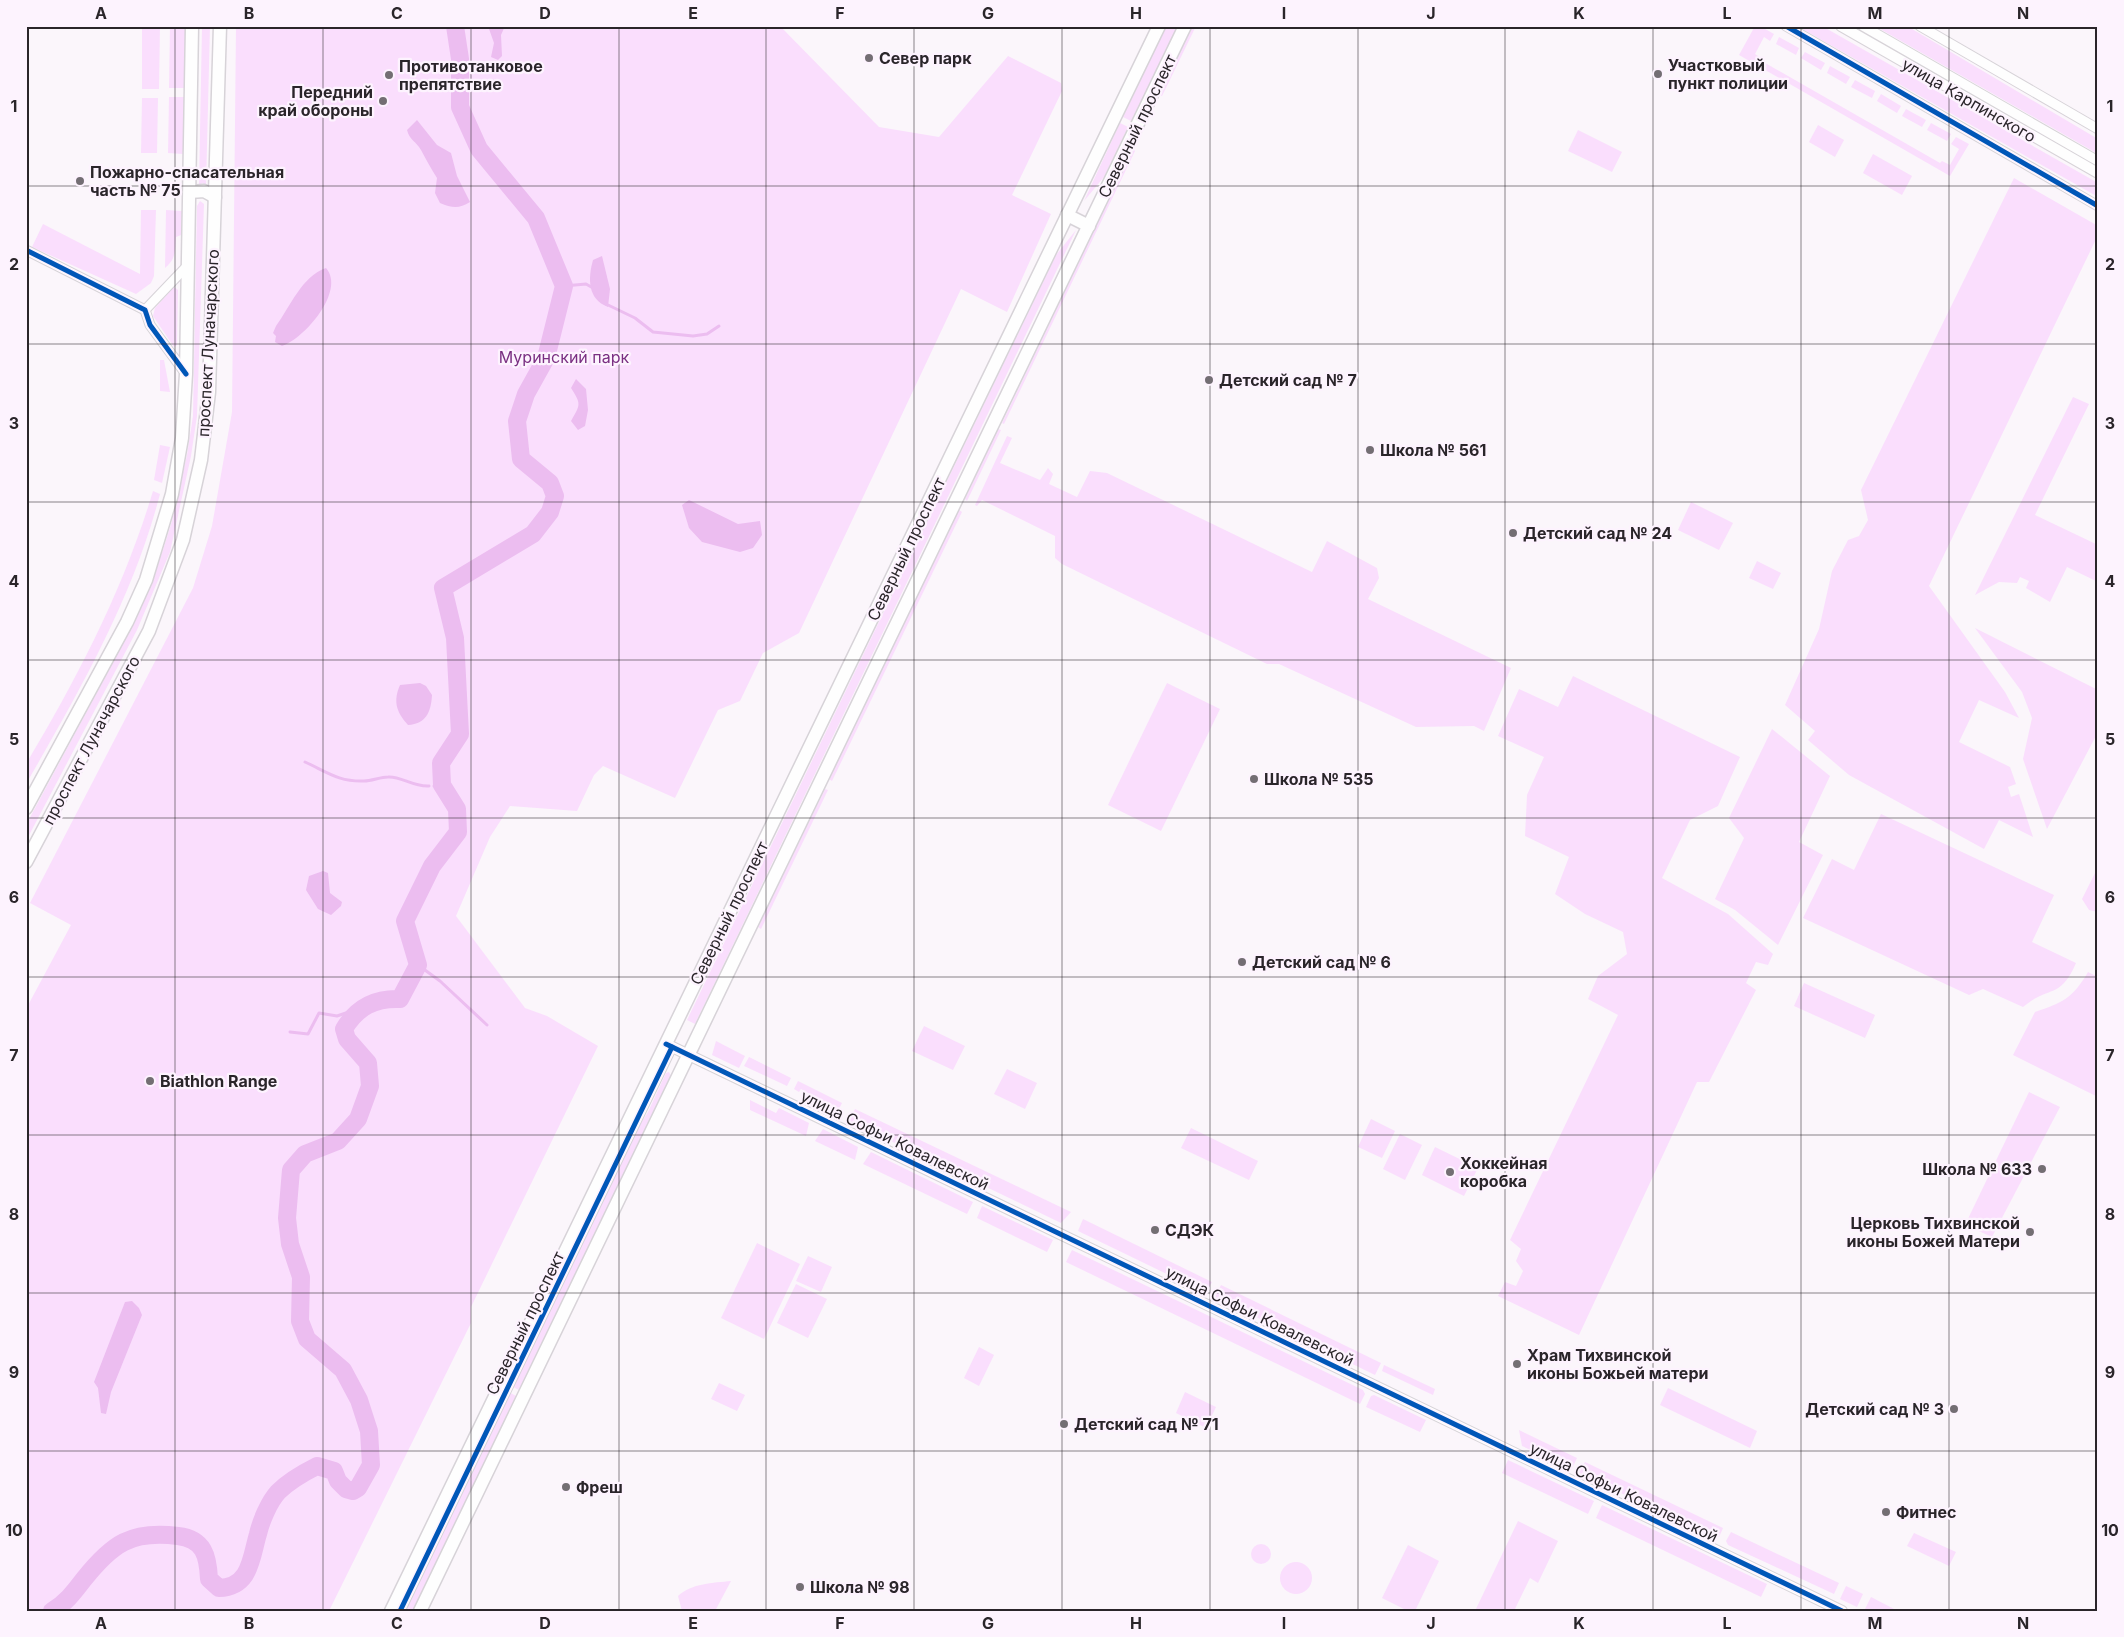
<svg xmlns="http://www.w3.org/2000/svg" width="2124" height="1637" font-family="Inter,sans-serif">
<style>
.green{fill:#fadefd}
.water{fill:#ecbdf0}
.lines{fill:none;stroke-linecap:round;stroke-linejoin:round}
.stream{stroke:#ecbdf0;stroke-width:3}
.river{stroke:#ecbdf0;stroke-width:18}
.minor-casing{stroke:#d7d3d8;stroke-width:11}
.tertiary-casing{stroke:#d7d3d8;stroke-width:12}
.secondary-casing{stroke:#d7d3d8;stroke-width:15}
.minor{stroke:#fefefe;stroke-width:9}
.tertiary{stroke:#fefefe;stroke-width:10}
.secondary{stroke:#fefefe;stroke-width:12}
.cycleway-casing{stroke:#fdf3fe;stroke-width:8}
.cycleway{stroke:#0057b8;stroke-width:5}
.grid{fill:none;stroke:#2a252a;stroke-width:1;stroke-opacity:0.55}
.poi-dot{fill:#736e73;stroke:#fdf3fe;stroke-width:2}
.labels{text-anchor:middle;stroke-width:4.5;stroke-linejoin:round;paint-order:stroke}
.poi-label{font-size:16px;font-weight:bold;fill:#2a252a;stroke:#fdf3fe;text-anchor:start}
.street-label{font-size:16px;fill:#2a252a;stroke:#fdf3fe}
.park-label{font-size:16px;fill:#7a2f82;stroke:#fdf3fe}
.neatline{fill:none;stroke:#2a252a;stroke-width:2}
.grid-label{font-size:16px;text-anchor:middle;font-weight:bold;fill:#2a252a}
</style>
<rect width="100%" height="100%" fill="#fbf6fb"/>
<!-- green -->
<g class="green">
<polygon points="142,26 160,26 159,89 142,89"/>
<polygon points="170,26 187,26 185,88 169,88"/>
<polygon points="202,26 210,26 206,186 203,183 199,185"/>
<polygon points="236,26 780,26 879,127 939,137 1008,56 1061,83 1062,91 1012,195 1051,214 1007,312 961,289 799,633 763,653 740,701 718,710 675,798 603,766 594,775 577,811 510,806 490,837 456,916 525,1008 547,1016 598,1046 471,1307 471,1323 329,1611 26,1611 26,1009 71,925 30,903 193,588 212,526 232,412"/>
<polygon points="1166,26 1180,26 1131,121 1123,117"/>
<polygon points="1193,26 1196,26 1162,96 1159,95"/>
<polygon points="1755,26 1760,26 1774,34 1770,41 1764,37 1755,54 1761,58 1760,60 1940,163 1942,161 1950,165 1959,149 1951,144 1956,137 1969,144 1950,176 1739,55"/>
<polygon points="1797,26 1822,26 2098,183 2098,197"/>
<polygon points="1875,26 1907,26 2098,139 2098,154"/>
<polygon points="1779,37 1799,48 1796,55 1776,44"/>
<polygon points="1805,52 1825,63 1821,70 1801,58"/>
<polygon points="1830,66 1850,77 1846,84 1827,73"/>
<polygon points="1855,80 1875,91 1872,98 1851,87"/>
<polygon points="1881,94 1901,106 1897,113 1877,101"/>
<polygon points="169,97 184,97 183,154 168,153"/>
<polygon points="142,98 158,98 157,153 141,153"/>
<polygon points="1906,109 1926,120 1922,127 1902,116"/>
<polygon points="1120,123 1128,127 1104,177 1084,201"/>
<polygon points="1931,123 1951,134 1947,141 1927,130"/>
<polygon points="1818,125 1844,140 1835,157 1809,142"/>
<polygon points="1578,130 1622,152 1612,172 1568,151"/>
<polygon points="1133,149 1135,151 1004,424 1002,423"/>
<polygon points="1873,154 1912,176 1902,195 1863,173"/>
<polygon points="2014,178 2098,226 2098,235 1929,586 2005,692 2019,718 1979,700 1959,742 2010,767 2016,784 2008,787 2011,797 2019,794 2033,837 1999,820 1984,849 1849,775 1808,740 1815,731 1785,705 1819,629 1832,571 1848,540 1859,536 1868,520 1861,490"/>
<polygon points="200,201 204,204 197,416 191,456 170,552 137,630 26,841 26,825 132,627 163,550 172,521 187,455 193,416 197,206"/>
<polygon points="141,210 156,210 154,276 151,283 136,294 32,247 43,224 140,274"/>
<path d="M166,210L182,211L181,235L176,237C175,251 176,259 165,268Z"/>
<polygon points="1076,230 695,1024 687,1020 1056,255"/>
<polygon points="174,287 178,290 177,345 174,347 153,316 155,308"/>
<polygon points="160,360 164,360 170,392 160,391"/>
<polygon points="2073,397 2089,404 2035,515 2098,545 2098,582 2067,567 2050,602 2026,588 2029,581 2020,577 2017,583 1999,582 1975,595"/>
<polygon points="998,429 1001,430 967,501 965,499"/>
<polygon points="1007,436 1012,438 1000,463 1040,480 1048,468 1053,474 1049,484 1077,497 1090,471 1107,473 1312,572 1327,541 1377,568 1379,578 1368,599 1511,668 1484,731 1474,726 1416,727 1279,664 1267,664 1062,564 1055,558 1055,536 982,500 977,506 975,505"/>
<polygon points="160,445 170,447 162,483 154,480"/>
<path d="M153,491L160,494C133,598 79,692 26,784V764C78,677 124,588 153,491Z"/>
<polygon points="1691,502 1733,523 1719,550 1678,530"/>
<polygon points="959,510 962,512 832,781 829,779"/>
<polygon points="1757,561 1781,573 1773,589 1749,578"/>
<polygon points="1975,628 2098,690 2098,732 2047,829 2023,759 2032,718 2022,692"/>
<polygon points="1573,676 1740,757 1718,806 1690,820 1662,878 1728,914 1773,954 1768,965 1756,962 1746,983 1756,990 1709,1082 1697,1082 1579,1335 1498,1296 1505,1282 1516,1286 1523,1271 1516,1261 1521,1249 1510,1240 1618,1015 1588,999 1598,976 1627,954 1623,932 1585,914 1555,894 1569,857 1525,836 1527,795 1544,757 1498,736 1519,689 1558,707"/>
<polygon points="1167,683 1220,709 1161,831 1108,805"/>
<polygon points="1772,729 1830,776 1799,842 1823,855 1778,945 1735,910 1715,899 1744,838 1729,818"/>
<polygon points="825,789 828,790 761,929 758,927"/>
<path d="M1881,814L2054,895L2032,942L2076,963C2060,1000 2049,985 2023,1007L1983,989L1969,995L1803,918L1832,859L1854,870Z"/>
<polygon points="2098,867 2098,912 2089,910 2082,899"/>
<path d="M2088,972L2098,977V1097L2013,1055L2035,1012C2062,1003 2073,998 2088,972Z"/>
<polygon points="1804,983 1875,1015 1865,1038 1794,1006"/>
<polygon points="924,1026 965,1046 953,1070 912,1051"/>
<polygon points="716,1041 745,1056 739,1068 712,1055"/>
<polygon points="749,1057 791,1078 787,1086 744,1066"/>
<polygon points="1007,1069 1037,1083 1025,1109 994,1094"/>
<polygon points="669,1072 671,1076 519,1390 511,1386 629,1141 648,1112 666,1073"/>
<polygon points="798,1081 842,1103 838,1111 809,1096 810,1094 801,1089 799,1092 794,1089"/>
<polygon points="2029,1092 2060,1107 1992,1237 1965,1225"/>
<polygon points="750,1100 776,1113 779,1108 809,1123 806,1136 750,1110"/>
<polygon points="855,1109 1071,1212 1061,1223 849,1121"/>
<polygon points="1371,1119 1395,1131 1382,1158 1358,1147"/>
<polygon points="1191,1128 1258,1161 1249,1180 1181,1148"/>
<polygon points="823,1129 858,1147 855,1160 815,1141"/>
<polygon points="1400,1134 1422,1145 1405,1180 1383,1169"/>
<polygon points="1435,1147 1478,1168 1464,1196 1422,1175"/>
<polygon points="871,1152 973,1202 967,1214 863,1164"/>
<polygon points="982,1206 1053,1240 1047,1252 977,1218"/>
<polygon points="1083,1219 1212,1282 1206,1293 1078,1231"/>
<polygon points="757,1243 800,1264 764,1339 721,1318"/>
<polygon points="1072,1250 1363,1390 1365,1394 1360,1404 1066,1262"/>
<polygon points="808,1256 832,1267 821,1292 796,1281"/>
<polygon points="796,1284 827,1299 808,1338 777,1323"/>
<polygon points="1221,1285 1381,1363 1375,1375 1215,1297"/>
<polygon points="979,1347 994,1355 979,1386 964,1378"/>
<polygon points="1384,1365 1435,1389 1433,1395 1382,1371"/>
<polygon points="719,1383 745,1395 737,1411 711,1399"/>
<polygon points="1668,1388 1757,1431 1750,1448 1660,1405"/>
<polygon points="509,1392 516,1396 413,1611 403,1611"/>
<polygon points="1185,1392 1216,1407 1206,1428 1176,1413"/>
<polygon points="1374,1395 1426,1420 1420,1432 1366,1407 1371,1396"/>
<polygon points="1519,1430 1577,1458 1572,1469 1522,1446"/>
<polygon points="1508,1460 1594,1501 1588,1514 1502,1473"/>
<polygon points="1585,1462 1723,1528 1719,1537 1715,1538 1579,1473"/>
<polygon points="1602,1505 1767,1584 1761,1597 1596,1518"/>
<polygon points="1518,1521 1558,1541 1538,1583 1530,1578 1514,1611 1475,1611"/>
<polygon points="1731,1532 1839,1583 1834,1594 1728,1545 1726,1541"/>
<polygon points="1914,1533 1956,1552 1949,1566 1907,1546"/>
<circle cx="1261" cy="1554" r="10"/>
<polygon points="1408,1545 1439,1561 1415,1611 1408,1611 1382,1598"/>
<circle cx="1296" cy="1578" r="16"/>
<path d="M731,1581L715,1611H682L678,1596C692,1583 713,1583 731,1581Z"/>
<polygon points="1846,1586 1863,1594 1857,1607 1840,1599"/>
<polygon points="1871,1597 1898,1611 1864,1611"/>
</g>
<!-- water -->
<g class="water">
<polygon points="488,26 505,26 501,35 502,56 498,60 491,57 494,43"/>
<path d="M417,120L437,145L451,153L457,176L470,202C459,209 452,208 440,203L435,193L437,178C431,169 426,159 421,150C416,141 410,141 407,130Z"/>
<path d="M602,256L610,289L608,307C587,299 588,278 593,260Z"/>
<path d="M326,268C346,291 304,339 282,346L275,342L276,336L273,333L276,326C290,307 302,276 326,268Z"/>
<path d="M576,379L586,389L588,410L585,426L578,430L571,421C581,404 581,404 571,388Z"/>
<polygon points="689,500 738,524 760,521 762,535 753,548 740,552 702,542 689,528 682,505"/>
<path d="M420,683L426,686L432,695C431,712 426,724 408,725C396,712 393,701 400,685Z"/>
<polygon points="323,871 328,873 330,893 342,902 341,906 331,915 318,909 306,890 309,876"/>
<polygon points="132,1301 139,1308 142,1315 111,1392 106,1414 101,1413 98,1388 94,1382 125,1302"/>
</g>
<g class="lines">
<!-- stream -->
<g class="stream">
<polyline points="564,286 586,284 593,288"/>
<polyline points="606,304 635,318 653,332 693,336 707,334 719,326"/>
<path d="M305,762C327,772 339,782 364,781C372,781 380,777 388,777C401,776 413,787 429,786"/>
<polyline points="434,786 442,785"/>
<polyline points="418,965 440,981 487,1025"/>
<polyline points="290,1032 308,1034 319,1013 337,1016 352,1011 356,1012"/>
</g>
<!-- river -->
<path class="river" d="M52,1611C66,1603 74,1592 84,1579C112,1544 131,1530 178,1536C204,1539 208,1556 209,1579L219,1588C251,1587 251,1557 258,1534C261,1521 269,1502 278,1492C289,1481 303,1473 317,1466L334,1471L338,1481L346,1489L353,1491L358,1488L371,1465L369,1431L359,1400L343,1370L307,1339L300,1321L301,1277L290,1244L287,1218L291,1170L305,1154L338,1141L358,1119L370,1086L368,1063L347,1039L344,1029C357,1007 375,998 400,999L418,965L405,921L432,866L458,832L457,809L442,785L441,763L460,734L455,638L443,588L533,534L550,512L555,496L550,483L521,459L517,421L526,394L546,358L564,286L536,218L479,149L460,107V59L455,26"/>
<defs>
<g id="minor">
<polyline points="1786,26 2098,206"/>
<polyline points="1863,26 2098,161"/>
<polyline points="1920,26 2098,129"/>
<polyline points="26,250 145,310 150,325 186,374"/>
<polyline points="145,310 188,265"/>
<polyline points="400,1611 672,1047"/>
</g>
<g id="tertiary">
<polyline points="1841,26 2098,173"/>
<polyline points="666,1044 1842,1611"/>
</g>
<g id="secondary">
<polyline points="190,192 204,191 215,197"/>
<polyline points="1067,215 1089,226"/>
<polyline points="26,808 127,622 146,580 172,494 182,438 186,374 192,26"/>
<polyline points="26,862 149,631 183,540 201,460 209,392 220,26"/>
<polyline points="391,1611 1159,26"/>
<polyline points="420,1611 1185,26"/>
</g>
</defs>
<!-- minor casing -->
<use href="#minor" class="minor-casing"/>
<!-- tertiary casing -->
<use href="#tertiary" class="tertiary-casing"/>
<!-- secondary casing -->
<use href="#secondary" class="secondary-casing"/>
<!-- minor -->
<use href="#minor" class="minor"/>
<!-- tertiary -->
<use href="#tertiary" class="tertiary"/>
<!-- secondary -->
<use href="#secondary" class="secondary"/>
<defs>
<g id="cycleway">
<polyline points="1786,26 2098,206"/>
<polyline points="26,250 145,310 150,325 186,374"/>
<polyline points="666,1044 1842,1611"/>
<polyline points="400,1611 672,1047"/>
</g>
</defs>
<!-- cycleway casing -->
<use href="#cycleway" class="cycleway-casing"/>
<!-- cycleway -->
<use href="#cycleway" class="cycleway"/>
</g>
<!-- grid -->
<path class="grid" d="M175,26V1611M323,26V1611M471,26V1611M619,26V1611M766,26V1611M914,26V1611M1062,26V1611M1210,26V1611M1358,26V1611M1505,26V1611M1653,26V1611M1801,26V1611M1949,26V1611M26,186H2098M26,344H2098M26,502H2098M26,660H2098M26,818H2098M26,977H2098M26,1135H2098M26,1293H2098M26,1451H2098"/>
<!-- markers -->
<g class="poi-dot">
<circle cx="869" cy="58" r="5"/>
<circle cx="1658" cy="74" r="5"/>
<circle cx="389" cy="75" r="5"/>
<circle cx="383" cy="101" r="5"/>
<circle cx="80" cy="181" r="5"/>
<circle cx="1209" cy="380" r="5"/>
<circle cx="1370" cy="450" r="5"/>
<circle cx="1513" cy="533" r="5"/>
<circle cx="1254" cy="779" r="5"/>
<circle cx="1242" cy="962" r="5"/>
<circle cx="150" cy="1081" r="5"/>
<circle cx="2042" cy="1169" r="5"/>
<circle cx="1450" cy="1172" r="5"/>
<circle cx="1155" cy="1230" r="5"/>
<circle cx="2030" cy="1232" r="5"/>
<circle cx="1517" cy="1364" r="5"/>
<circle cx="1954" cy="1409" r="5"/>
<circle cx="1064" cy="1424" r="5"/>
<circle cx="566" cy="1487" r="5"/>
<circle cx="1886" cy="1512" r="5"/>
<circle cx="800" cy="1587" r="5"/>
</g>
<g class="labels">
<!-- poi labels -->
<g class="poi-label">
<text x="879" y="64">Север парк</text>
<text x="1668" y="71">Участковый<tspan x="1668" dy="18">пункт полиции</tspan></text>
<text x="399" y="72">Противотанковое<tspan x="399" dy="18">препятствие</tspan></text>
<text x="373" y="98" text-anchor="end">Передний<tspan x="373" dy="18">край обороны</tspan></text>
<text x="90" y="178">Пожарно-спасательная<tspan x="90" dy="18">часть № 75</tspan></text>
<text x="1219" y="386">Детский сад № 7</text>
<text x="1380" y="456">Школа № 561</text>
<text x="1523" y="539">Детский сад № 24</text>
<text x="1264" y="785">Школа № 535</text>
<text x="1252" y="968">Детский сад № 6</text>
<text x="160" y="1087">Biathlon Range</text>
<text x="1460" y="1169">Хоккейная<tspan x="1460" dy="18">коробка</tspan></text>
<text x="2032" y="1175" text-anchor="end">Школа № 633</text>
<text x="2020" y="1229" text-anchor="end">Церковь Тихвинской<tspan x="2020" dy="18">иконы Божей Матери</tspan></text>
<text x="1165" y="1236">СДЭК</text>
<text x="1527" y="1361">Храм Тихвинской<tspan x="1527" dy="18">иконы Божьей матери</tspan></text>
<text x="1944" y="1415" text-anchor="end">Детский сад № 3</text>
<text x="1074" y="1430">Детский сад № 71</text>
<text x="576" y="1493">Фреш</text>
<text x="1896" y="1518">Фитнес</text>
<text x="810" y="1593">Школа № 98</text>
</g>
<!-- street labels -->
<g class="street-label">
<text transform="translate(1969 100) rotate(30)" y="6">улица Карпинского</text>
<text transform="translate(1137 126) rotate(-64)" y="6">Северный проспект</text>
<text transform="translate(208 343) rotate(-87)" y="6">проспект Луначарского</text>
<text transform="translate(906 549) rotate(-64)" y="6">Северный проспект</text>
<text transform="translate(91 740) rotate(-62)" y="6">проспект Луначарского</text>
<text transform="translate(729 913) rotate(-64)" y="6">Северный проспект</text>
<text transform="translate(895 1140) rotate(26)" y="6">улица Софьи Ковалевской</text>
<text transform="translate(1260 1316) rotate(26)" y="6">улица Софьи Ковалевской</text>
<text transform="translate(525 1323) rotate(-64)" y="6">Северный проспект</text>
<text transform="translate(1624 1492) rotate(26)" y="6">улица Софьи Ковалевской</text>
</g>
<!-- park labels -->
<g class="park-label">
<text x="564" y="363">Муринский парк</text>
</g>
</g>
<!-- border -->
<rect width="2124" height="1637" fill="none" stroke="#fdf3fe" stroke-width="55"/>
<rect x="28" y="28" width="2068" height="1582" class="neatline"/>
<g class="grid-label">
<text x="101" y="19">A</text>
<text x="249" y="19">B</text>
<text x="397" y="19">C</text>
<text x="545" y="19">D</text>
<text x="693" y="19">E</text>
<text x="840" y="19">F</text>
<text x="988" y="19">G</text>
<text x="1136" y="19">H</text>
<text x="1284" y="19">I</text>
<text x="1431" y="19">J</text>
<text x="1579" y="19">K</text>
<text x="1727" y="19">L</text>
<text x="1875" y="19">M</text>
<text x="2023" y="19">N</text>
<text x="14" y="112">1</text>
<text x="2110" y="112">1</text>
<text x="14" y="270">2</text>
<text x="2110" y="270">2</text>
<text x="14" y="429">3</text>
<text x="2110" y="429">3</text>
<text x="14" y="587">4</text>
<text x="2110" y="587">4</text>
<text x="14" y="745">5</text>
<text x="2110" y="745">5</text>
<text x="14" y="903">6</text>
<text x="2110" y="903">6</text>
<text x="14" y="1061">7</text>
<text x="2110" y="1061">7</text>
<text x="14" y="1220">8</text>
<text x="2110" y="1220">8</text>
<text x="14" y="1378">9</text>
<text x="2110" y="1378">9</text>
<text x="14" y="1536">10</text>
<text x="2110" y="1536">10</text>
<text x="101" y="1629">A</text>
<text x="249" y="1629">B</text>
<text x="397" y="1629">C</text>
<text x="545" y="1629">D</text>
<text x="693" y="1629">E</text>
<text x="840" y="1629">F</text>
<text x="988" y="1629">G</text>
<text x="1136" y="1629">H</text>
<text x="1284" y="1629">I</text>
<text x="1431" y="1629">J</text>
<text x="1579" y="1629">K</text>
<text x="1727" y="1629">L</text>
<text x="1875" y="1629">M</text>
<text x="2023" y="1629">N</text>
</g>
</svg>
